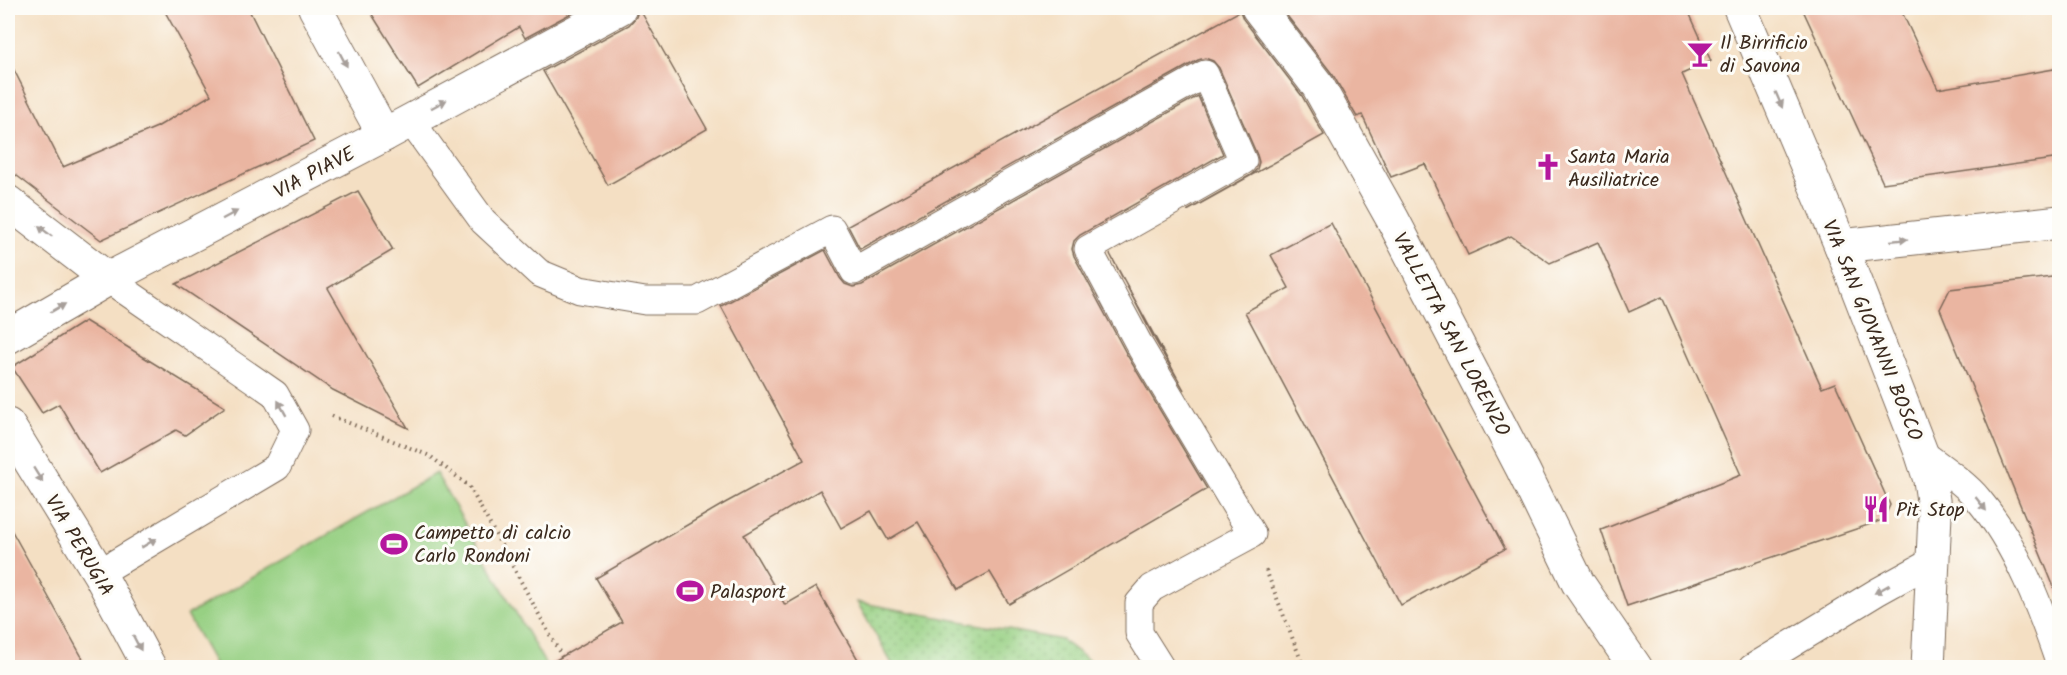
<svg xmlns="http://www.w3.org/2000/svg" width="2067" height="675" font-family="Kalam,sans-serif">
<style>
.grass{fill:url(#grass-dots);stroke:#697d50;stroke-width:1.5}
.garden{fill:#97d083;stroke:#697d50;stroke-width:1.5}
.building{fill:#eab5a1}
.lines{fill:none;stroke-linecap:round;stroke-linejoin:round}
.lane-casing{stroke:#7c6958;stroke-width:29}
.street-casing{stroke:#7c6958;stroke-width:35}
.secondary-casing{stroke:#7c6958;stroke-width:35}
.path{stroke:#7c6958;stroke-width:4;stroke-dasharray:1.5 4.5;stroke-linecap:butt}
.lane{stroke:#fff;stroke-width:27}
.street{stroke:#fff;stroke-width:33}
.secondary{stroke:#fff;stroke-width:33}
.oneway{fill:#a79f9a}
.labels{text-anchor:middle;stroke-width:6;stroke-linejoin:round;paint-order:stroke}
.poi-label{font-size:20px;fill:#3b2a1e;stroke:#fdfcf7;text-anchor:start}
.street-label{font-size:20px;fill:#3b2a1e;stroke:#fdfcf7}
</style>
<defs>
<pattern id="grass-dots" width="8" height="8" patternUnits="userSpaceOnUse" patternTransform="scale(1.5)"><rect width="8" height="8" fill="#97d083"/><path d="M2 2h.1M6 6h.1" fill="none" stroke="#7ca96b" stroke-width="1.8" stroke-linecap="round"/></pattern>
</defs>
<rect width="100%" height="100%" fill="#fdfcf7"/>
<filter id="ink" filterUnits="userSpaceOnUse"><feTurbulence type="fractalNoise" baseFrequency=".0167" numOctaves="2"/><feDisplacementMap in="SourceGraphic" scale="12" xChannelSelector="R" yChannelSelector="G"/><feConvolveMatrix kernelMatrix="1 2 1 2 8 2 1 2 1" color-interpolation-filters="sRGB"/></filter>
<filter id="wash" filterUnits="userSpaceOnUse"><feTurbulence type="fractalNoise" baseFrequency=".008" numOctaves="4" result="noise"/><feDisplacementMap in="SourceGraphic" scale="24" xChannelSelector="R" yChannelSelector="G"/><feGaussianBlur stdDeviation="1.35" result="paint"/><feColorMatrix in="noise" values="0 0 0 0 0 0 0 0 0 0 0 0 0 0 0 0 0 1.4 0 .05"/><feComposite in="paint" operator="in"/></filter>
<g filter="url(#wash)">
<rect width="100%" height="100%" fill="#f4dfc3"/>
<!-- grass -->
<polygon class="grass" points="857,602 1062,640 1097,667 894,667"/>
<!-- garden -->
<polygon class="garden" points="436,473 547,667 216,667 187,615"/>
<g id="blocks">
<!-- building -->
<g class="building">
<polygon points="163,8 248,8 314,141 101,240 8,169 8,58 63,167 157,127 211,95"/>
<polygon points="368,8 581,8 525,38 519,27 418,88"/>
<polygon points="639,8 707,129 608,185 543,71 629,25 636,17"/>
<polygon points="1281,8 1687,8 1711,61 1682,74 1822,388 1835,383 1890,505 1883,520 1627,606 1601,530 1741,475 1662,297 1629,312 1598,242 1550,263 1511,236 1468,255 1425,164 1391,177 1362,115 1357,117 1333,75"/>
<polygon points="1802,8 1900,8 1938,89 2060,68 2060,158 1883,183"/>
<polygon points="1240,11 1243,19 1302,96 1324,135 1187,211 1251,175 1257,169 1259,162 1257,155 1219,68 1213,61 1205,58 1198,60 860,249 848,226"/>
<polygon points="1198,96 1223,154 1080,235 1074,241 1072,249 1074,256 1127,355 1207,489 1009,604 990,572 958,590 918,522 888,540 871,511 841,528 820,490 744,535 785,605 816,587 863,668 542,668 622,622 596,578 725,503 804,460 721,306 825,250 840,278 845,284 853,287 862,285"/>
<polygon points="358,191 393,250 328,288 408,428 333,390 176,284"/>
<polygon points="1331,223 1505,549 1401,605 1245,312 1289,288 1271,255"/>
<polygon points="1110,254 1184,390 1155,340"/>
<polygon points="2060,276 2060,596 2058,597 1940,309 1950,289"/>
<polygon points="85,321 225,407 185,435 176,430 100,473 59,404 42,413 12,367"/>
<polygon points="8,524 88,668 8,668"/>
</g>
</g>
</g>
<g filter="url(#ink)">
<use href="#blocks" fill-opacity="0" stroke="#7c6958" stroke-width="1.5"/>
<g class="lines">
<defs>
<g id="lane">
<polyline points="410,120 483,221 539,273 580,290 645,301 697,301 832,229 854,271 1205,74 1243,161 1088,249 1141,348 1252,534 1152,588 1139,603 1139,633 1161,668"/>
<path d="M1921,452C1939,466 1964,482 1978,499C2017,545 2041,609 2060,665"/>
<polyline points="99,573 277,467 295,430 275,394 108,279"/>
<polyline points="1752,668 1877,592 1933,561"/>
</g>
<g id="street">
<polyline points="315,8 384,135"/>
<polyline points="1258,8 1318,86 1393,220 1523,470 1578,583 1636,668"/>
<polyline points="8,202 108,279"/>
<polyline points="1841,246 2060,222"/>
<polyline points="8,425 99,573 150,668"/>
</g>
<g id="secondary">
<polyline points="1740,8 1841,246 1921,452 1930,480 1935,514 1928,668"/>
<polyline points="8,337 108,279 384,135 620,8"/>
</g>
</defs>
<!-- lane casing -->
<use href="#lane" class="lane-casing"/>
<!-- street casing -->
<use href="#street" class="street-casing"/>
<!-- secondary casing -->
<use href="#secondary" class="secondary-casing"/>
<!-- path -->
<g class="path">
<polyline points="332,416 430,456 469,486 568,668"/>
<polyline points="1266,570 1304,668"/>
</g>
<!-- lane -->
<use href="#lane" class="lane"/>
<!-- street -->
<use href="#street" class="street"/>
<!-- secondary -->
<use href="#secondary" class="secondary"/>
</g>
<!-- one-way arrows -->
<defs><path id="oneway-solid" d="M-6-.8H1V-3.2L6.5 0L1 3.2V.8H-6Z" transform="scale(1.5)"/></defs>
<g class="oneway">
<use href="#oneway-solid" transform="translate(343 59) rotate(62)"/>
<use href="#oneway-solid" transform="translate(1779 100) rotate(67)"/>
<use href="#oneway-solid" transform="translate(439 104) rotate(-28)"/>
<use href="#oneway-solid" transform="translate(230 215) rotate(-28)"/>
<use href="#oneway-solid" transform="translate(45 231) rotate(-142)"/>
<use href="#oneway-solid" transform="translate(1899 240) rotate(-6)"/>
<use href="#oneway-solid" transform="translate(58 308) rotate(-30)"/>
<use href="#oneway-solid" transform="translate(282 408) rotate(-119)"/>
<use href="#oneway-solid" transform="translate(38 475) rotate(58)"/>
<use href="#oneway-solid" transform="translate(1981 504) rotate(52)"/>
<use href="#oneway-solid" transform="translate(149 543) rotate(-31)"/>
<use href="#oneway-solid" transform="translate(1882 589) rotate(151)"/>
<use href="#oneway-solid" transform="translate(137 643) rotate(62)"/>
</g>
</g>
<!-- icons -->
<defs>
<symbol id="bar-bare" viewBox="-9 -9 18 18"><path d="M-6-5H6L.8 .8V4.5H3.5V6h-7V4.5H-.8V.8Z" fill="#b5179e" stroke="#fdfcf7" stroke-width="2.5" paint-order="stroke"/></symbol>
<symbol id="church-bare" viewBox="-9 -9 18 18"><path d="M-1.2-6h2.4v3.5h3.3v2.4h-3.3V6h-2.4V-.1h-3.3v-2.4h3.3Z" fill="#b5179e" stroke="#fdfcf7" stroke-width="2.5" paint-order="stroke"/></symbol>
<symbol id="restaurant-bare" viewBox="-9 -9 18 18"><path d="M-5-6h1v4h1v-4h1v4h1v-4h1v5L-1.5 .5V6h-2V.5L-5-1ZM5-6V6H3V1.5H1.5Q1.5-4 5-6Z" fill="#b5179e" stroke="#fdfcf7" stroke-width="2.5" paint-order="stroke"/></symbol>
<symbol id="stadium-bare" viewBox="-9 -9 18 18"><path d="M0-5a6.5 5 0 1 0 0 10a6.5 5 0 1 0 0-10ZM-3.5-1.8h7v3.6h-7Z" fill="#b5179e" stroke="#fdfcf7" stroke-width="2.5" paint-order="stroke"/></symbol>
</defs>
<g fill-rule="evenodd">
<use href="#bar-bare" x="1681" y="35" width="38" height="38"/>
<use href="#church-bare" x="1529" y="148" width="38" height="38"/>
<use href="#restaurant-bare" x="1857" y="490" width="38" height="38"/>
<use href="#stadium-bare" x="375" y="525" width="38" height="38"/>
<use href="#stadium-bare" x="671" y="572" width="38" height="38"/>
</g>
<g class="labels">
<!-- poi labels -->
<g class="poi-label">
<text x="1720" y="49">Il Birrificio<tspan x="1720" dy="23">di Savona</tspan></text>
<text x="1568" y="163">Santa Maria<tspan x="1568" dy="23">Ausiliatrice</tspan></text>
<text x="1896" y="516">Pit Stop</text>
<text x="414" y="539">Campetto di calcio<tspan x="414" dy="23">Carlo Rondoni</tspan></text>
<text x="710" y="598">Palasport</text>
</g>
<!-- street labels -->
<g class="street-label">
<text transform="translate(314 172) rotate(-28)" y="7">VIA PIAVE</text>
<text transform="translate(1873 330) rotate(68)" y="7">VIA SAN GIOVANNI BOSCO</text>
<text transform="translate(1452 334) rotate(62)" y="7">VALLETTA SAN LORENZO</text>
<text transform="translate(80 545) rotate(59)" y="7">VIA PERUGIA</text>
</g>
</g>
<!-- margin -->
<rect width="2067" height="675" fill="none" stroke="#fdfcf7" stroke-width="30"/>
</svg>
